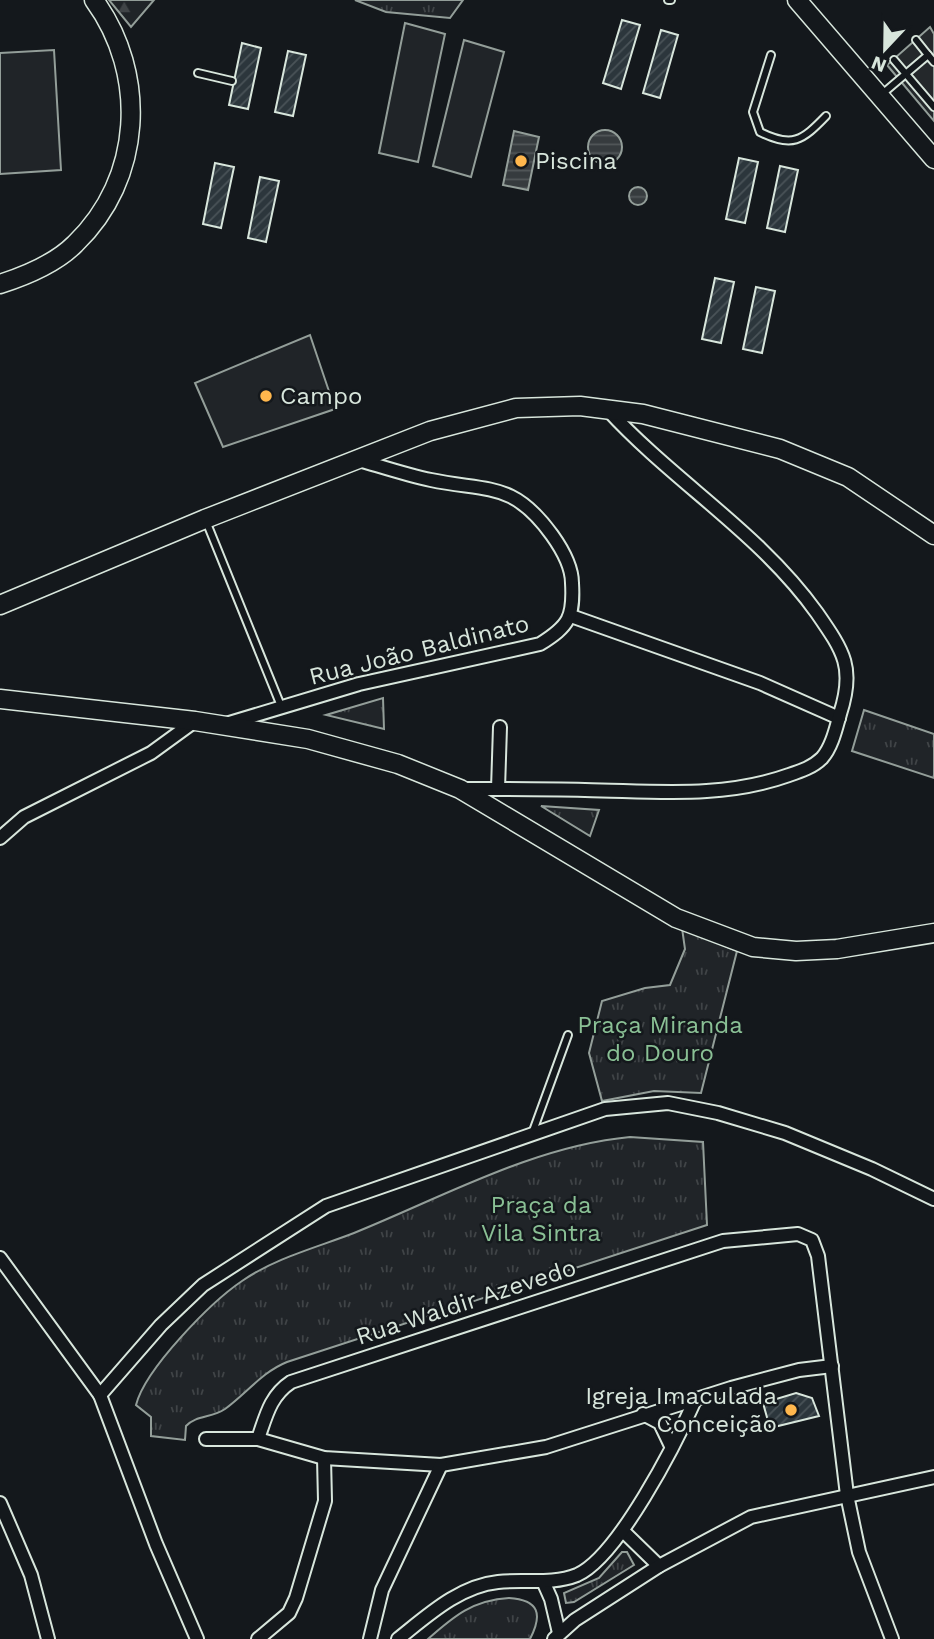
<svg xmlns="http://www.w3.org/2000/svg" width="934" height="1639" font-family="'Work Sans',sans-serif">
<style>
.grass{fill:#202428;stroke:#939e99;stroke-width:2}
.forest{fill:url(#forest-firs);stroke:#939e99;stroke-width:2}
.park{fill:url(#park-tufts);stroke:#939e99;stroke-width:2}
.parking{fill:#24282b;stroke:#939e99;stroke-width:2}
.water{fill:url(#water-rules);stroke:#939e99;stroke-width:2}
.building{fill:url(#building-hatch);stroke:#d8e6dc;stroke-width:2}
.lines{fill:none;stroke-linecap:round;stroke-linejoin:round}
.lane-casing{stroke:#d8e6dc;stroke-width:10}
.street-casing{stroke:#d8e6dc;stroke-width:16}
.secondary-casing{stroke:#d8e6dc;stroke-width:21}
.lane{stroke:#14181c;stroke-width:6}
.street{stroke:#14181c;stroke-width:12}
.secondary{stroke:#14181c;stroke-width:18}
.poi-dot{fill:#ffb74d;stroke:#14181c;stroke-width:2.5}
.labels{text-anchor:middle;stroke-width:5;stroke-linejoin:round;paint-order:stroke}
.poi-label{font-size:24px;fill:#d8e6dc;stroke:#14181c;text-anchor:start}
.street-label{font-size:24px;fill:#d8e6dc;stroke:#14181c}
.park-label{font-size:24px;fill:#8ac095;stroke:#14181c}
</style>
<defs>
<pattern id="forest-firs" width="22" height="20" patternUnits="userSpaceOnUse" patternTransform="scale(1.75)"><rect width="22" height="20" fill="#202428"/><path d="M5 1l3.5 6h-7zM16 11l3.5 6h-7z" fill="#404447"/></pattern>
<pattern id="park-tufts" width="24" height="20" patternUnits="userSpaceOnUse" patternTransform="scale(1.75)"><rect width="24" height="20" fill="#202428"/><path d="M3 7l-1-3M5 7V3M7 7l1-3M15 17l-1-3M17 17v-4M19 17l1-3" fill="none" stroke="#404447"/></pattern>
<pattern id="water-rules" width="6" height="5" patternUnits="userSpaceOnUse" patternTransform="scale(1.75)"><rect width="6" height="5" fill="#363b3e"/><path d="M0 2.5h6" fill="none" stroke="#525759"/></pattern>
<pattern id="building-hatch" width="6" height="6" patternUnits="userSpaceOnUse" patternTransform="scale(1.75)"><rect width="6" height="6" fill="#2c363c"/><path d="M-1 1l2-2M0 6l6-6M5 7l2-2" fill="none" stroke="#4a5358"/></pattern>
</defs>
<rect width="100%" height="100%" fill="#14181c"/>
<!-- grass -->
<g class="grass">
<polygon points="405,23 445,34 418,162 379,153"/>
<polygon points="464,40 504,52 471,177 433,166"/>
<polygon points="54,50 61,170 0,174 0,53"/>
<polygon points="310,335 335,409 223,447 195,383"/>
</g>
<!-- forest -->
<polygon class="forest" points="109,0 154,0 131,27"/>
<!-- park -->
<g class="park">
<polygon points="355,0 463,0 450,18 386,12"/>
<polygon points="383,698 384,729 326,715"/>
<polygon points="864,710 934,734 934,778 852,751"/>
<polygon points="541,806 599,810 590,836"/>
<polygon points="682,928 737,951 701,1093 654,1091 602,1101 589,1053 602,1001 645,988 670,985 685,949"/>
<path d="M630,1137L703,1142L707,1225L287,1362C262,1372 246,1394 225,1409C212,1418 196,1415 186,1426L185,1440L151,1436V1417L136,1405C145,1369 211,1302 242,1281C275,1258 318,1247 354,1233C443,1197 534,1146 630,1137Z"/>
<polygon points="622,1552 627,1552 634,1565 574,1602 566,1603 564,1593 599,1578"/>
<path d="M509,1598C539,1600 543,1614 530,1639H428C454,1616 473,1600 509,1598Z"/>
</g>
<!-- parking -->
<polygon class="parking" points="930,27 934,34 934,121 887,65"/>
<!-- water -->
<g class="water">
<circle cx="605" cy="147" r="17"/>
<polygon points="514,131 539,137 528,190 503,185"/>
<circle cx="638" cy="196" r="9"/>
</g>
<!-- building -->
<g class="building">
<polygon points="622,20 640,25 621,89 603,83"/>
<polygon points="661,30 678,35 660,98 643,93"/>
<polygon points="242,43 261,48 248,109 229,105"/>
<polygon points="288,51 306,55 293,116 275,112"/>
<polygon points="739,158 758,162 745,223 726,219"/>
<polygon points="215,163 234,167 221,228 203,224"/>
<polygon points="780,166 798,170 785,232 767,228"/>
<polygon points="260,177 279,181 266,242 248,238"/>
<polygon points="715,278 734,282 721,343 702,339"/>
<polygon points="756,287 775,291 762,353 743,349"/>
<polygon points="796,1393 812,1398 819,1416 770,1428 763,1403"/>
</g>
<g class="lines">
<defs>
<g id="lane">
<polyline points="668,0 671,0"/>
<polyline points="916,40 928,55"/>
<path d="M771,55L753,112L760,132C792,148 802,141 826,116"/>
<polyline points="894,60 934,107"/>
<polyline points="198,73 232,81"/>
<polyline points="881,95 928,55 934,62"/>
<polyline points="206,521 281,706"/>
<polyline points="533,1131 568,1035"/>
</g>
<g id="street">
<polyline points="571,616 760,683 839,718"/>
<path d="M226,724L359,684L540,644C569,626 574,617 572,583C572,566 562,549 552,535C513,481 489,492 431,480C407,475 383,467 359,460"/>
<path d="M464,789C504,789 545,789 585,790C655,791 722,799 789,775C801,771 813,767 822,758C832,747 836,728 840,714C855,668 844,652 817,613C760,533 674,482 608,410"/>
<polyline points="498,789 500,727"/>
<polyline points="0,838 24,817 151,753 195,721"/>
<polyline points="0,1258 100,1395 156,1544 197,1639"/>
<polyline points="100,1395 161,1325 203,1285 326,1206 605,1109 668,1103 718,1113 785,1133 872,1169 934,1199"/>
<polyline points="643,1414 660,1423 671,1446"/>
<polyline points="206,1439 258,1439 324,1458 441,1465 546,1447 731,1388 799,1370 832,1366"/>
<path d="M258,1439C266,1416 270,1396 291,1382L723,1241L798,1234L812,1240L818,1256L847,1495L859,1552L892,1639"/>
<polyline points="0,1503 31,1575 48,1639"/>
<polyline points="623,1531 659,1566"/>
<polyline points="543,1581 551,1599 559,1633"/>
<polyline points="258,1639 289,1613 296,1598 325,1501 324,1458"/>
<polyline points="370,1639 382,1590 441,1465"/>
<path d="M398,1639C427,1616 459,1586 498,1582C524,1579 552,1585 577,1575C618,1557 676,1443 695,1400"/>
<polyline points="554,1639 575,1620 659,1566 751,1517 934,1477"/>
</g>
<g id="secondary">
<polyline points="797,0 934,159"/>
<path d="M0,284C25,276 56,263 75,244C143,179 148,74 94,0"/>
<polyline points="0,605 205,519 430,431 516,408 580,406 643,414 780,449 848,477 934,535"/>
<polyline points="0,699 195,721 308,739 398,764 460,789 676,918 753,947 796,951 837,949 934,933"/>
</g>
</defs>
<!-- lane casing -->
<use href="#lane" class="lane-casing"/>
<!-- street casing -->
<use href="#street" class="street-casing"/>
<!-- secondary casing -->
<use href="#secondary" class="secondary-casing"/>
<!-- lane -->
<use href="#lane" class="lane"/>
<!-- street -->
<use href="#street" class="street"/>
<!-- secondary -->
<use href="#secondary" class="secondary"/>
</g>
<!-- markers -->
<g class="poi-dot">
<circle cx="521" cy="161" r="7"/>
<circle cx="266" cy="396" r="7"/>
<circle cx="791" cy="1410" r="7"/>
</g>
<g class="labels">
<!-- poi labels -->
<g class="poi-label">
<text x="535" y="169">Piscina</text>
<text x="280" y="404">Campo</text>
<text x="777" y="1404" text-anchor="end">Igreja Imaculada<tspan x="777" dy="28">Conceição</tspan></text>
</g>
<!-- street labels -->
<g class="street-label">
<text transform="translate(419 650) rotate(-14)" y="8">Rua João Baldinato</text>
<text transform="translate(466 1302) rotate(-18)" y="8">Rua Waldir Azevedo</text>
</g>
<!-- park labels -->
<g class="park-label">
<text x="660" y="1033">Praça Miranda<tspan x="660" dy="28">do Douro</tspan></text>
<text x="541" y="1213">Praça da<tspan x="541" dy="28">Vila Sintra</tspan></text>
</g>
</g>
<!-- north arrow -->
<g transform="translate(885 49) rotate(202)" stroke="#14181c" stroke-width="5" paint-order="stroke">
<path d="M0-5L12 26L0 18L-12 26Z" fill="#d8e6dc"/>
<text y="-10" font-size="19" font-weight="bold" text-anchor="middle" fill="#d8e6dc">N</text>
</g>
</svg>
